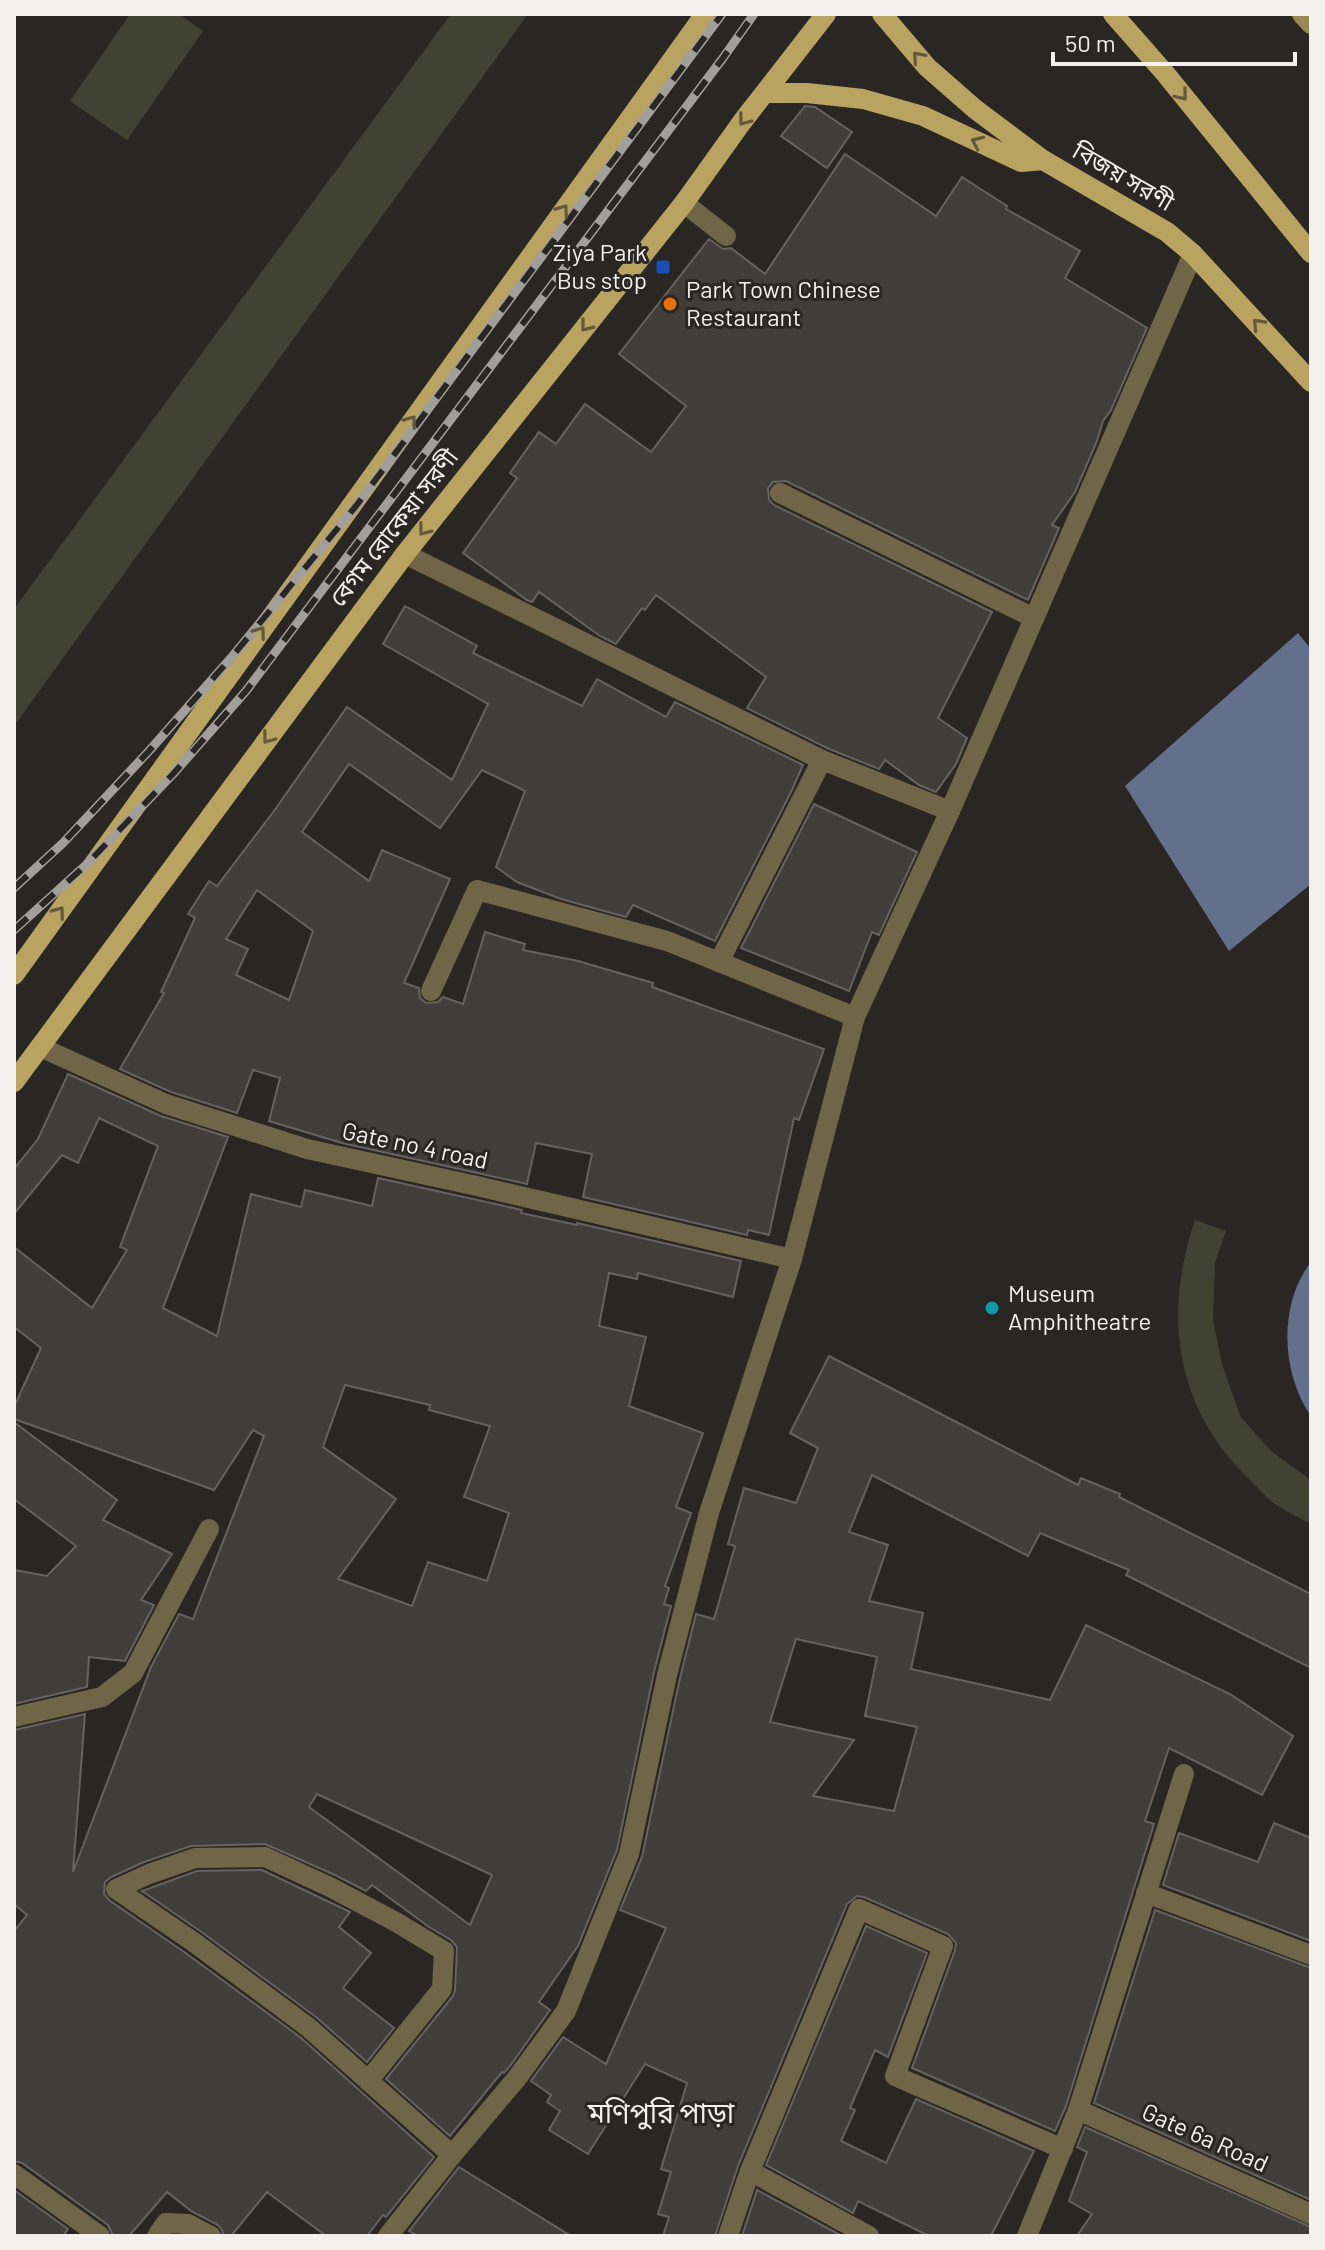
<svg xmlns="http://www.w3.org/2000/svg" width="1325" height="2250" font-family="Barlow,'Noto Sans Bengali',sans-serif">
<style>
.green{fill:#404332}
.water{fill:#62708b}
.building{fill:#413d3a;stroke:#66625f;stroke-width:2;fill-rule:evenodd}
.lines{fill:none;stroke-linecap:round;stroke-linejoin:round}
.street{stroke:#706546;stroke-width:20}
.secondary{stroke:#998856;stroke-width:20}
.primary{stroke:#b9a361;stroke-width:20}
.rail-casing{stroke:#a29e9c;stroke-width:9}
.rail{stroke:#2a2623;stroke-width:6;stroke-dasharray:18;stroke-linecap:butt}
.oneway{stroke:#63583c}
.transit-dot{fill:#1a4fb4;stroke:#2a2623;stroke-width:3}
.food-dot{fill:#e8710a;stroke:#2a2623;stroke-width:3}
.culture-dot{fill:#0f9aa8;stroke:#2a2623;stroke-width:3}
.labels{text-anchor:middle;stroke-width:6;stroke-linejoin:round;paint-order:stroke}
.street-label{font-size:24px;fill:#f3f0ee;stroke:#2a2623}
.poi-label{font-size:24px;fill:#f3f0ee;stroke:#2a2623;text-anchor:start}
.quarter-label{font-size:28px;fill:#f3f0ee;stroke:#2a2623}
</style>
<rect width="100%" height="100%" fill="#2a2623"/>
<!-- green -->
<g class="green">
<polygon points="130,14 179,14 203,31 127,140 70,101"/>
<polygon points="451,14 528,14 14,726 14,609"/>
<path d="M1195,1220L1226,1231L1215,1263L1213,1320L1222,1364L1240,1416L1271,1451L1311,1480V1524C1300,1518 1289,1513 1278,1506C1268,1500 1260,1490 1251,1481C1176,1410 1162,1317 1195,1220Z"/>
</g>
<!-- water -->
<g class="water">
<polygon points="1298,633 1311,649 1311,884 1229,951 1125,786"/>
<path d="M1311,1262V1416C1281,1373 1278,1304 1311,1262Z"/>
</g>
<!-- building -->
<g class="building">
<polygon points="805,106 815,107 852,132 827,168 781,136"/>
<polygon points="845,154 936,216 962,177 1007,206 1006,209 1080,251 1065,278 1147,328 1111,410 1103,421 1097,441 1075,492 1052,525 1059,528 1028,600 786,481 773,482 768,488 769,500 774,505 992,612 938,718 967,738 956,764 936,792 919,785 885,760 879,769 827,748 747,708 766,677 656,595 645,610 642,608 616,644 600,636 539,592 532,602 527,600 463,553 517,478 510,473 539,432 556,444 585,404 651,452 686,406 619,354 709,239 723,249 731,248 765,274"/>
<path d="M405,606L477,646L473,653L582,706L597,679L666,717L675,702L803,765L791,792L715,941L633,905L626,917L561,899L517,882L496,867L525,791L482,770L440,828L349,764L302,832L369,881L382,850L450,879L404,983L419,988L420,998L426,1003L438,1002L443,997L463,1004L485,932L525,944L523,950L578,961L653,983L652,987L824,1049L799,1120L794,1118L769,1235L748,1230L747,1235L583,1197L592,1154L536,1143L527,1184L342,1143L269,1121L280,1078L253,1070L237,1113L171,1092L120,1069L164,993L161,992L195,918L188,914L209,881L217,886L274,811L347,707L452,780L488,704L383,644ZM257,890L313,931L289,1000L236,975L248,949L226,939Z"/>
<polygon points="814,804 917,852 879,935 872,932 849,991 741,948"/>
<path d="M68,1074L161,1116L228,1137L163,1308L217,1336L251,1194L301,1207L305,1190L372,1206L378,1178L522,1210L521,1213L577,1225V1223L741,1261L733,1297L638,1273L637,1279L609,1273L599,1326L646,1337L629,1406L703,1433L676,1507L691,1513L665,1586L669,1588L664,1604L671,1606L654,1672L617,1850L578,1946L539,2002L550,2010L510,2066L504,2073L502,2072L450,2136L386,2079L453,1996L455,1990L457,1947L451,1940L429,1927L372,1885L366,1891L335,1875L265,1844L191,1846L144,1862L111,1877L105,1882L104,1894L109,1900L187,1954L300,2037L434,2157L386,2217L383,2215L367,2236H326L267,2192L231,2236H224L222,2230L218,2225L191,2211L167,2192L129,2236H113L108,2225L22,2163L14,2161V1931L27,1915L14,1904V1730L85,1714L73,1872L151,1667L179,1614L193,1619L264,1436L253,1430L214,1490L14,1419V1407L41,1348L14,1327V1247L92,1308L127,1250L120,1247L158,1146L99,1118L78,1163L62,1155L14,1214V1169L38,1139ZM345,1385L430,1405L429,1410L490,1426L464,1497L509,1513L487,1581L428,1562L412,1606L338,1579L396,1499L323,1447ZM317,1794L492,1875L470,1925L309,1807Z"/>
<path d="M829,1356L1078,1485L1081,1478L1120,1494L1119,1497L1311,1594V1668L1126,1575L1129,1570L1040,1533L1028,1556L872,1475L849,1532L888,1545L869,1601L923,1613L911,1669L1050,1700L1086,1625L1230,1694L1293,1736L1262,1795L1169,1748L1145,1821L1154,1824L1066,2106L1055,2131L912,2068L955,1950L956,1943L948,1934L864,1897L857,1896L847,1904L738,2166L715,2236H663L669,2217L658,2214L671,2172L661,2169L687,2083L645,2064L588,2154L549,2130L560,2111L547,2102L551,2095L531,2081L563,2037L606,2064L666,1928L620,1910L642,1857L680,1678L696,1614L714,1619L735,1546L728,1544L744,1488L796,1503L818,1448L790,1433ZM796,1639L877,1657L865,1716L917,1727L894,1811L813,1796L854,1740L770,1722Z"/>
<polygon points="14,1422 117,1500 103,1520 172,1554 141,1600 154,1605 125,1661 89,1657 87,1687 14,1704 14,1570 47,1576 76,1546 14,1499"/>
<polygon points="1274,1823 1311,1838 1311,1941 1163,1885 1179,1833 1258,1862"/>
<polygon points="262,1870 350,1912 339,1927 371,1953 343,1988 394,2028 367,2062 316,2017 203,1933 142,1891 197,1871"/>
<polygon points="1155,1910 1311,1968 1311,2200 1094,2103"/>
<polygon points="866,1926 927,1953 888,2057 875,2050 850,2108 855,2110 841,2141 886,2163 916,2099 1034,2151 991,2236 929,2236 858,2201 853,2213 766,2165"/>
<polygon points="1085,2127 1311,2227 1311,2236 1077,2236 1092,2214 1069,2201 1087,2152 1077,2147"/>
<polygon points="459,2167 571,2236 418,2236 409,2231"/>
<polygon points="14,2190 68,2229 63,2236 14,2236"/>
<polygon points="757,2190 842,2236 742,2236"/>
</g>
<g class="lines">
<!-- street -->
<g class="street">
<polyline points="684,203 726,236"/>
<polyline points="780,493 1034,618"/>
<polyline points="405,554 822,760 950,811"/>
<polyline points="719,962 822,760"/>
<polyline points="431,991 477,890 667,941 855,1017"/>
<polyline points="40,1047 166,1104 307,1149 477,1186 792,1259"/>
<polyline points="14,1717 102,1697 133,1673 209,1529"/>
<polyline points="1146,1893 1311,1955"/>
<polyline points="368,2081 442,1989 444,1951 396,1922 330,1887 265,1857 195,1858 149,1874 116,1889 195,1943 308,2027 452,2155"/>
<polyline points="1078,2110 1311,2214"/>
<polyline points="750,2171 869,2236"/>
<polyline points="14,2174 100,2236"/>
<polyline points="157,2236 166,2223 188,2224 211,2236"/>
<polyline points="388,2236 452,2155 517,2078 566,2011 629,1854 667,1675 709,1513 792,1259 855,1017 950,811 1193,254"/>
<polyline points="728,2236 750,2171 859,1909 943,1946 895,2076 1063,2149"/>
<polyline points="1027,2236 1078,2110 1184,1774"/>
</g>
<!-- secondary -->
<polyline class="secondary" points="1302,14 1311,24"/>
<!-- primary -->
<g class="primary">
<polyline points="882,14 927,67 975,109 1043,160"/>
<polyline points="1113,14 1164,72 1311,253"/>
<polyline points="765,93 807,93 863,99 923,116 1021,162 1043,160 1167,232 1193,254 1311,382"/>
<polyline points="14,975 705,14"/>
<polyline points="14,1082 405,554 684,203 742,122 826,14"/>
</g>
<defs>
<g id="rail">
<polyline points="14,888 63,843 149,751 231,658 356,506 722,14"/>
<polyline points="14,930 86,865 173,774 246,691 723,58 754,14"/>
</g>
</defs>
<!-- rail casing -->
<use href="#rail" class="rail-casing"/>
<!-- rail -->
<use href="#rail" class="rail"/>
</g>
<!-- one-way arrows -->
<defs><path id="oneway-chevron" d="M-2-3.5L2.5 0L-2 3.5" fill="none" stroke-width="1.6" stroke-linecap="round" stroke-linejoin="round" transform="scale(2)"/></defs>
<g class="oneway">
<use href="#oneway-chevron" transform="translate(918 57) rotate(-131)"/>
<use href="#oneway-chevron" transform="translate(1182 95) rotate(51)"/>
<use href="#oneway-chevron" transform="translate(744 120) rotate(127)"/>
<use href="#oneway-chevron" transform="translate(977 142) rotate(-155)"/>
<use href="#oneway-chevron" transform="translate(563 210) rotate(-54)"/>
<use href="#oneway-chevron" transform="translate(1258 324) rotate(-133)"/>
<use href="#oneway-chevron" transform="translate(586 326) rotate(128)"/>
<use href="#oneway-chevron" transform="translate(411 421) rotate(-54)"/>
<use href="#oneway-chevron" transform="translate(424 530) rotate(128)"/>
<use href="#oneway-chevron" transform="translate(260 632) rotate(-54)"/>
<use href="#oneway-chevron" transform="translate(268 738) rotate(127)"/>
<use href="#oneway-chevron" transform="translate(59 912) rotate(-54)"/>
</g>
<!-- markers -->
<rect class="transit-dot" x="655" y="259" width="16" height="16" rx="4"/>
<circle class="food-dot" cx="670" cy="304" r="8"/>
<circle class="culture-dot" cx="992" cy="1308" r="8"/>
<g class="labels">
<!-- street labels -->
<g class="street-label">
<text transform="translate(1123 177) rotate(30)" y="8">বিজয় সরণী</text>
<text transform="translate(394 528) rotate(-52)" y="8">বেগম রোকেয়া সরণী</text>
<text transform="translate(415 1146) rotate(12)" y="8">Gate no 4 road</text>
<text transform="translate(1205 2138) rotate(24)" y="8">Gate 6a Road</text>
</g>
<!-- poi labels -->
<g class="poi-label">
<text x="647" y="261" text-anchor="end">Ziya Park<tspan x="647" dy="28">Bus stop</tspan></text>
<text x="686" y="298">Park Town Chinese<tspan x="686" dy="28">Restaurant</tspan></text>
<text x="1008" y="1302">Museum<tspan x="1008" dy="28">Amphitheatre</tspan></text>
</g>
<!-- quarter labels -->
<g class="quarter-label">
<text x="661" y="2123">মণিপুরি পাড়া</text>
</g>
</g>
<!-- border -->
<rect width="1325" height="2250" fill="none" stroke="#f3f0ee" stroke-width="32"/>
<!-- scale -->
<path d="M1053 52v12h242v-12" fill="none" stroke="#f3f0ee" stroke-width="4"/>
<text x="1065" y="52" font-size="24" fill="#f3f0ee" stroke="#2a2623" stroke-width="6" paint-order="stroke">50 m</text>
</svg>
